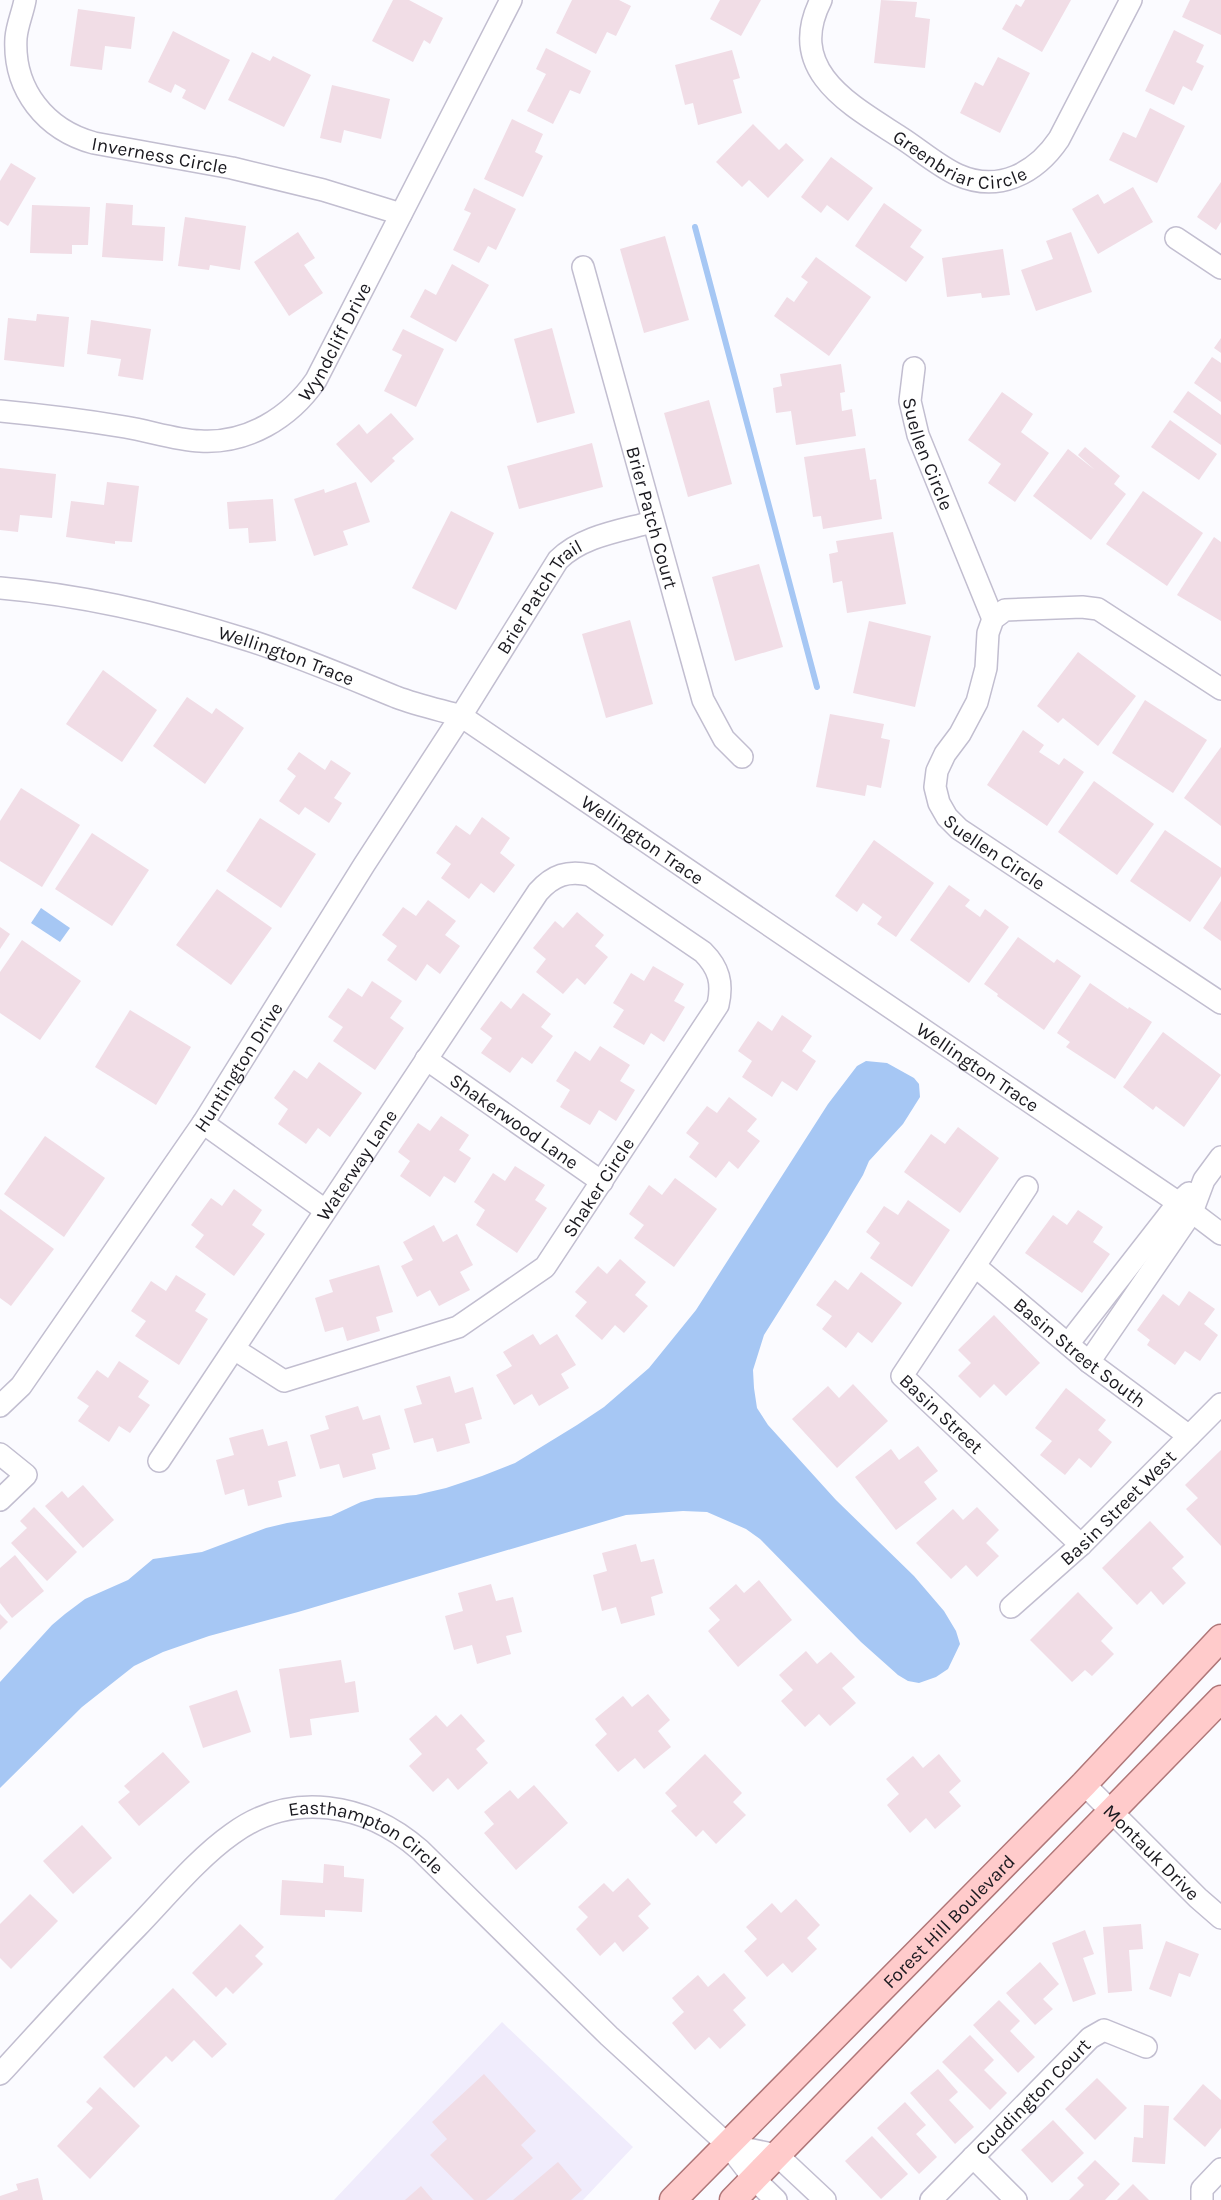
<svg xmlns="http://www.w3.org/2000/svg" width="1221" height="2200" font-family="Karla,sans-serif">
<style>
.built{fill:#f0ecfc}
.water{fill:#a6c7f4}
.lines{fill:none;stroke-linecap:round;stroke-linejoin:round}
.stream{stroke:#a6c7f4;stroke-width:6}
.building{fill:#f1dde6}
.minor-casing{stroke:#c2bed0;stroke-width:24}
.major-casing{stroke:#af7678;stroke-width:29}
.minor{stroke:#fff;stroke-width:21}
.major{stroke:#ffcbcb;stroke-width:26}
.labels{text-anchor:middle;stroke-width:4;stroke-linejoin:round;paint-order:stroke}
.street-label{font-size:19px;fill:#1a191f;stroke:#fff}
</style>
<rect width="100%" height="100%" fill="#fbfbff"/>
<!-- built -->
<polygon class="built" points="502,2022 633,2147 583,2200 334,2200"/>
<!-- water -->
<g class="water">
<polygon points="41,908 70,928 60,942 31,923"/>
<polygon points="866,1061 887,1063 914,1078 919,1084 920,1097 903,1124 869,1161 863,1175 827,1235 764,1335 753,1370 754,1388 757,1408 768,1425 836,1500 914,1576 944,1611 956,1631 960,1644 948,1669 936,1677 919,1683 908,1681 898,1675 861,1642 760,1539 746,1529 707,1512 683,1511 626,1515 298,1612 209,1636 163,1652 134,1666 82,1707 0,1788 0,1682 52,1625 65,1614 85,1599 128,1580 153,1559 202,1552 266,1528 287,1523 331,1516 361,1502 376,1498 416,1495 446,1488 482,1476 515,1463 577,1425 604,1407 649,1368 696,1310 828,1104 857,1066"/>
</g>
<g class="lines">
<!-- stream -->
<polyline class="stream" points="695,227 817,687"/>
</g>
<!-- building -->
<g class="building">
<polygon points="393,0 409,0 443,18 430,44 424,40 413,62 372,41"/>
<polygon points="572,0 619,0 631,6 616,36 607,32 596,54 556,33"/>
<polygon points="720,0 761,0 741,36 710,19"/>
<polygon points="881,0 917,2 915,17 930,19 925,68 874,63"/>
<polygon points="1025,0 1071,0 1042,52 1002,29 1016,4 1021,7"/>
<polygon points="1190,0 1221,0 1221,35 1182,17"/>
<polygon points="78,9 135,17 131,49 105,46 102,70 70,66"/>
<polygon points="1174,30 1204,45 1196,62 1204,66 1192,91 1183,86 1174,105 1145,91"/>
<polygon points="173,31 230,60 205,110 182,98 186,90 175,84 171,93 148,82"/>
<polygon points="546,48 591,71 580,94 570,90 553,124 527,111 546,74 536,69"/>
<polygon points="732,50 740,78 733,80 742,113 698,125 693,103 685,105 675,65"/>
<polygon points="252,52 270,61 273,56 311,75 284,127 228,100"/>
<polygon points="998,57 1030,73 1000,133 960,113 975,82 983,86"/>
<polygon points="332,85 390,99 381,139 344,130 341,143 320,138"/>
<polygon points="1150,108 1185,126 1157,183 1109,160 1123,132 1136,138"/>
<polygon points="512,119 543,134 535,152 543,156 523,197 484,179"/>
<polygon points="753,124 779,150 786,143 804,160 768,198 749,180 742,187 716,162"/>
<polygon points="831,157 873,188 848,221 827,205 821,213 801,197"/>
<polygon points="11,163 36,178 8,226 0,221 0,181"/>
<polygon points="1221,182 1221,222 1216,230 1197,217"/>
<polygon points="1133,187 1153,222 1098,254 1072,209 1098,194 1104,204"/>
<polygon points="474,188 516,209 496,250 488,246 479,263 453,250 471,213 464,210"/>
<polygon points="106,203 133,205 132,225 165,227 163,261 102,257"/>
<polygon points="884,203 922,230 910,247 924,257 906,282 855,246"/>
<polygon points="32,205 90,207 88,245 72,245 72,254 30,253"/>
<polygon points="185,217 246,226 240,270 210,265 209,270 178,266"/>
<polygon points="298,232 315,258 304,265 323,293 289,316 254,262"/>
<polygon points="1071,232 1092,292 1036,311 1021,270 1053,259 1046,241"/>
<polygon points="665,236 689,320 644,333 620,249"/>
<polygon points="1003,249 1010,295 982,298 981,293 947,297 942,258"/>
<polygon points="816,257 871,297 829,356 774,316 787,297 794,302 808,282 801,277"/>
<polygon points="452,264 489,285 456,342 410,317 425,289 436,295"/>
<polygon points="37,314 69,317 64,367 4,360 8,318 36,321"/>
<polygon points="91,320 151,329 143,380 118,376 121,359 87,354"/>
<polygon points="552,328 575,413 537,423 514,339"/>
<polygon points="403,329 444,349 416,407 384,391 402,355 392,350"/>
<polygon points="1221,338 1221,353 1214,348"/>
<polygon points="1212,357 1221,363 1221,402 1194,383"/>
<polygon points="841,364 845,392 840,393 842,411 852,409 856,436 796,445 791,411 776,413 773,388 782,386 780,374"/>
<polygon points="1188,391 1221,415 1221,445 1173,412"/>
<polygon points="1002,392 1033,414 1021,432 1049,453 1015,502 988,483 1001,464 968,440"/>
<polygon points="709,400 732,484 688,497 664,413"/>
<polygon points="391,413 414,439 392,458 395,461 371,483 336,444 359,424 367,434"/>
<polygon points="1170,420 1217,454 1199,480 1151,447"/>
<polygon points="592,443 603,487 519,509 507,466"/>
<polygon points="1085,447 1120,476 1114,484 1126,494 1091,540 1033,496 1068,449 1095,470 1078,455"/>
<polygon points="865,448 870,480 876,479 882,519 823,529 821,516 813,517 804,457"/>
<polygon points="0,468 56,474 52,518 20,515 18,532 0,530"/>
<polygon points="107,482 139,486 132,542 115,541 115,544 66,537 71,501 104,505"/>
<polygon points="356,482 370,522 343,531 348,545 314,556 294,499 324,489 325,493"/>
<polygon points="1143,491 1203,533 1167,586 1106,544"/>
<polygon points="273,499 276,541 249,543 248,528 229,529 227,502"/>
<polygon points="451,511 494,533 456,610 412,588"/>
<polygon points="893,532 906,604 847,613 842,581 833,583 829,554 838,552 836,541"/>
<polygon points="1214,537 1221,542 1221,621 1177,595"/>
<polygon points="759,564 783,647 735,661 712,577"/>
<polygon points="630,620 653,704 606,718 582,634"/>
<polygon points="869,621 931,636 915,707 853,693"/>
<polygon points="1078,652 1136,696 1098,746 1063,718 1058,723 1037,706"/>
<polygon points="103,670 157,710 122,762 66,724"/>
<polygon points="187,697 212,714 216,708 244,728 205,784 153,746"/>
<polygon points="1145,700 1207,740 1173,793 1112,753"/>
<polygon points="830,714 884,724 881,738 890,740 881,788 867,785 865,796 816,787"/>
<polygon points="1023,730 1044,745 1039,752 1059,765 1064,758 1084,772 1047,826 987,785"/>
<polygon points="1221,747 1221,826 1184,798"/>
<polygon points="299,752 325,770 331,760 351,773 334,798 342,803 329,823 305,807 299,815 279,801 296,776 287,769"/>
<polygon points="1094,781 1154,824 1117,875 1058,832"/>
<polygon points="21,788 80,825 42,887 0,861 0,821"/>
<polygon points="482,817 510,838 500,853 515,865 494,893 481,883 469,899 441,878 451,864 436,853 456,825 470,835"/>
<polygon points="260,818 316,854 281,908 226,871"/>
<polygon points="1165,830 1221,868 1221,876 1190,922 1130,881"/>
<polygon points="92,833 149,870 112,926 55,889"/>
<polygon points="874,840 934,883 896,937 877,924 882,917 863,903 857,912 835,896"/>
<polygon points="949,885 970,900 965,906 980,917 985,909 1009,927 969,983 910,940"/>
<polygon points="217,889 272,928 231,985 176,945"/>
<polygon points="428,900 456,921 445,935 460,946 440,974 427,964 416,981 387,960 397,946 382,935 403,907 416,916"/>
<polygon points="1221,901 1221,941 1203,928"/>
<polygon points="577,912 604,935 595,946 608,957 585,985 577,978 563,994 536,972 546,959 533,948 555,921 563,928"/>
<polygon points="0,927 10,934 0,949"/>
<polygon points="1018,937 1054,963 1057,959 1081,976 1044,1030 997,996 998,994 984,984"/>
<polygon points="22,940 81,981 40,1040 0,1013 0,972"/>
<polygon points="653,966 684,984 674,1001 685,1007 664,1042 651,1033 644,1045 613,1027 624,1010 613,1003 631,973 644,981"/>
<polygon points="372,981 402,1001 390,1018 404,1028 375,1070 333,1041 343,1027 328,1017 348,988 362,997"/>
<polygon points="1090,983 1128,1009 1129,1007 1152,1022 1115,1079 1066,1047 1070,1042 1057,1033"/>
<polygon points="523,993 551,1014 541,1027 553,1036 532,1064 522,1057 510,1073 481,1053 492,1038 480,1029 501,1001 511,1009"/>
<polygon points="130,1010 191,1047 156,1105 95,1067"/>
<polygon points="782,1015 812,1036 802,1051 816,1061 797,1091 782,1081 772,1097 742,1077 752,1061 738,1051 758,1021 772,1031"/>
<polygon points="1163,1032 1221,1075 1184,1127 1156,1106 1153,1110 1123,1087"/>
<polygon points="600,1046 630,1065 620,1081 635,1090 616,1121 599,1110 590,1125 560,1107 570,1090 556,1081 575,1051 590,1061"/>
<polygon points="319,1062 362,1093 330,1137 318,1128 306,1144 278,1124 288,1109 274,1098 294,1070 307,1079"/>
<polygon points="729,1097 757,1119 747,1131 760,1141 738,1169 729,1161 716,1178 689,1157 699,1143 686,1133 707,1106 717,1113"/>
<polygon points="441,1116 469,1135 459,1150 471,1158 455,1183 444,1176 430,1197 400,1176 410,1161 398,1152 418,1123 430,1131"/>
<polygon points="958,1127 999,1158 960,1213 904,1172 931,1134 945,1144"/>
<polygon points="45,1136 105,1178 64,1237 4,1194"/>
<polygon points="515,1166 545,1185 535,1200 547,1208 517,1253 476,1225 485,1210 474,1202 493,1173 505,1181"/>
<polygon points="675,1178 717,1209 674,1267 634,1238 644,1225 629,1214 649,1185 662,1195"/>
<polygon points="234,1189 262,1210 252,1225 265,1234 234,1276 195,1247 204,1235 191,1225 211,1198 222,1206"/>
<polygon points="908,1200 950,1230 912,1287 870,1258 880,1243 866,1232 884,1206 898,1215"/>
<polygon points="0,1209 54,1249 11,1306 0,1298"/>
<polygon points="1078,1210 1103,1227 1093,1242 1110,1254 1082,1293 1025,1253 1053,1215 1067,1225"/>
<polygon points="434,1225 443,1242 457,1234 473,1265 460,1272 470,1290 439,1306 430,1290 417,1297 401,1266 413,1260 403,1242"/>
<polygon points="620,1259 646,1282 635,1295 648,1306 624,1333 615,1325 602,1340 575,1316 587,1302 575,1292 598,1266 607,1274"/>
<polygon points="379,1265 393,1312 376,1317 380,1331 347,1341 343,1327 325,1332 315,1298 333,1292 329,1280"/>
<polygon points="861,1272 902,1303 872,1343 858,1332 846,1348 822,1329 832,1316 816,1305 835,1280 848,1290"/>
<polygon points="176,1275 206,1294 195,1311 208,1319 179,1365 135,1336 146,1321 131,1311 151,1281 166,1291"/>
<polygon points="1189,1291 1215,1309 1204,1324 1218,1335 1200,1361 1185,1351 1175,1365 1147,1345 1150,1340 1137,1330 1163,1294 1179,1306"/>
<polygon points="994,1315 1040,1363 1006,1396 994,1384 980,1398 958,1376 971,1363 958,1350"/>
<polygon points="533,1334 540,1345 557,1334 576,1365 561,1374 569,1388 539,1406 532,1394 514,1405 496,1375 512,1366 503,1352"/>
<polygon points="119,1361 149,1381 138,1397 150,1405 130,1433 119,1426 109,1442 78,1421 89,1406 77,1398 97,1370 108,1378"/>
<polygon points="450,1376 455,1393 473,1387 482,1419 465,1424 470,1443 437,1452 433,1438 414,1443 404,1409 422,1404 416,1386"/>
<polygon points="853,1384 888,1421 837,1468 792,1419 828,1386 839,1398"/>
<polygon points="1066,1388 1106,1420 1098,1430 1112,1442 1091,1468 1079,1458 1065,1475 1040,1455 1052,1441 1035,1428"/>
<polygon points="358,1406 363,1420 380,1415 390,1449 372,1454 376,1469 343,1478 339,1464 320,1469 310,1435 329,1429 325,1416"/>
<polygon points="263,1429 268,1446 287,1441 296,1476 278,1481 282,1497 248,1506 244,1489 225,1495 216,1460 234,1455 229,1438"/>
<polygon points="918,1446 938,1471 924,1482 937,1499 896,1530 855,1477 891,1449 899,1460"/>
<polygon points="1221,1450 1221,1546 1186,1509 1198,1498 1185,1485"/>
<polygon points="83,1485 114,1520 83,1548 45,1506 62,1491 68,1498"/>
<polygon points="34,1507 77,1552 47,1581 11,1543 27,1528 20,1521"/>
<polygon points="977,1507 999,1530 986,1543 999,1556 977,1577 966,1565 951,1579 916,1543 953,1509 963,1520"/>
<polygon points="1150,1521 1184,1557 1172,1568 1186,1583 1163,1605 1151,1591 1137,1605 1102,1568"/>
<polygon points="636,1544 641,1562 654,1559 663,1593 651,1597 655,1615 621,1624 616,1607 602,1611 593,1575 607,1571 602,1553"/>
<polygon points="15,1555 44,1591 12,1618 0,1603 0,1568"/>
<polygon points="759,1580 792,1620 738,1667 708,1631 720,1620 709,1608 736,1584 744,1593"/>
<polygon points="491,1584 496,1601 513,1597 522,1632 506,1636 511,1654 477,1664 472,1645 454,1650 445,1616 463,1611 458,1593"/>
<polygon points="1078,1592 1113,1628 1101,1641 1114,1654 1092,1676 1085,1670 1072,1682 1030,1640"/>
<polygon points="0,1614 8,1622 0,1630"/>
<polygon points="806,1651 817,1664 831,1652 855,1677 842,1688 856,1703 830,1726 819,1714 805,1727 781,1701 793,1690 779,1675"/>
<polygon points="341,1660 345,1683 355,1681 359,1712 310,1719 312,1735 290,1738 279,1669"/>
<polygon points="237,1690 251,1732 203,1748 189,1706"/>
<polygon points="648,1694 670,1720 658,1731 671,1747 644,1769 635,1758 618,1772 595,1745 607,1734 595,1719 623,1696 632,1707"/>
<polygon points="461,1714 485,1741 476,1749 488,1763 458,1790 448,1778 433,1792 409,1766 422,1754 409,1739 436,1715 447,1727"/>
<polygon points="163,1752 190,1782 139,1826 118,1802 130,1792 124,1786"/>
<polygon points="705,1754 742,1793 733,1802 746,1815 716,1844 703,1830 696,1837 671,1811 677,1806 665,1793"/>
<polygon points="939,1754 961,1781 949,1792 961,1806 935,1829 926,1818 910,1833 887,1805 899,1794 886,1779 913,1756 923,1768"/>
<polygon points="534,1785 568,1823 516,1870 484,1833 494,1824 484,1812 510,1790 518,1799"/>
<polygon points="82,1825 112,1858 73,1894 43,1861"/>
<polygon points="324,1864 344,1866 344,1877 364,1879 362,1912 325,1910 325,1917 280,1915 282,1880 323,1883"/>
<polygon points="628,1878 651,1904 638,1916 649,1928 623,1952 615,1942 600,1956 576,1929 588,1917 578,1907 604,1883 613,1892"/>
<polygon points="30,1894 58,1921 11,1969 0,1958 0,1924"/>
<polygon points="796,1899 820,1925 807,1938 817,1949 792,1973 783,1963 767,1977 744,1951 757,1939 746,1927 772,1903 781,1913"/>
<polygon points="240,1924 264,1947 255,1956 263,1964 233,1994 226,1987 216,1997 192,1973"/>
<polygon points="1141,1924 1143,1949 1129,1950 1132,1991 1108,1993 1103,1927"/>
<polygon points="1085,1930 1094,1954 1083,1958 1096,1994 1073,2002 1052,1943"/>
<polygon points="1166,1941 1199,1954 1190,1977 1179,1973 1171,1997 1149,1989"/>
<polygon points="1040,1962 1059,1984 1043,1999 1053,2009 1035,2025 1006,1993"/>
<polygon points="724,1973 746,1998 733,2010 746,2025 720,2049 709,2037 695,2050 672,2023 684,2012 672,1998 698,1975 708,1987"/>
<polygon points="173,1988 227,2044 212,2058 194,2040 172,2062 166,2056 134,2088 103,2057"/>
<polygon points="999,2000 1020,2021 1010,2031 1035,2057 1018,2073 973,2025"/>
<polygon points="970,2035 994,2060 984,2070 1007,2093 990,2110 942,2062"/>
<polygon points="938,2069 958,2092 949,2100 974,2127 955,2144 910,2093"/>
<polygon points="484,2074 536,2131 521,2145 533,2158 491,2196 486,2200 474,2200 430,2155 447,2139 432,2122"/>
<polygon points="1097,2078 1127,2108 1095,2140 1065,2109"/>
<polygon points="1203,2084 1221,2100 1221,2128 1205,2147 1173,2119"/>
<polygon points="100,2087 140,2126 90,2179 57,2146 93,2108 86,2102"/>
<polygon points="905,2102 926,2125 916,2134 937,2157 919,2174 877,2128"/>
<polygon points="1144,2105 1169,2106 1165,2164 1132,2162 1134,2137 1143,2138"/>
<polygon points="1053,2120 1084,2153 1052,2183 1021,2150"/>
<polygon points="872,2136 908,2174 881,2199 845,2161"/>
<polygon points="1095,2160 1120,2184 1105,2200 1069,2200 1084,2185 1077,2178"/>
<polygon points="558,2162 582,2190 571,2200 513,2200"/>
<polygon points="38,2178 43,2200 0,2200 0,2196 18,2190 16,2184"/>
<polygon points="1133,2184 1149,2200 1117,2200"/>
<polygon points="421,2186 433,2200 405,2200"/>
</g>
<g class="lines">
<defs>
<g id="minor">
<path id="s1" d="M25,0C23,12 17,25 16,38C13,90 46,130 94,143L232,168L323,190L401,214"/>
<path id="s2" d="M821,0C785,71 851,105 900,137C919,149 938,166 958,175C999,193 1036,173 1059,139L1131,0"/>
<polyline points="1176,238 1221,268"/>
<path id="s3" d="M583,267L703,700L724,739L742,757"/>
<path id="s4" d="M914,368L910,401L918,435L993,619"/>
<path id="s5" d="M0,411C42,415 83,420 125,427C150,431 175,440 200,441C247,444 290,418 316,380L511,0"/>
<path id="s6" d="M0,588C83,595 168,615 248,640C298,656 347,677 396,697C417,705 440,710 461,716L1192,1212L1221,1234"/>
<path id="s7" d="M1221,689L1098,609L1082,607L1005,610L993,619L988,633L986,668L977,702L960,734L945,754L937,771L935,787L939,803L947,817L959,829L1221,1003"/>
<path id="s8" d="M426,1059L602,1182"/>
<polyline points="203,1123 325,1210"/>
<path id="s9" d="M1027,1187L902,1376L1081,1545"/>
<path id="s10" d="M975,1266L1089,1362L1189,1436"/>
<polyline points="1068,1344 1178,1203 1189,1193"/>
<polyline points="1089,1362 1192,1212 1204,1180 1221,1157"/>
<path id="s11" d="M0,1406L21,1386L203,1123L364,865L461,716L558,560C582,536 620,531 652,522"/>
<polyline points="0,1454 26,1475 0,1500"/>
<path id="s12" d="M159,1461L538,892C553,875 568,870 590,875L703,952C719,968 723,983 718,1005L545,1267L458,1327L284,1381L234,1349"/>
<path id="s13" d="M1011,1607L1081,1545L1221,1404"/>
<path id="s14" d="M1084,1784L1198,1898L1221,1918"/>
<path id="s15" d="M0,2074C45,2025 90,1975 137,1927C166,1897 198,1858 232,1834C292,1790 366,1803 420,1850L609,2036L728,2145L754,2179L776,2200"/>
<polyline points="728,2145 777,2155 825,2200"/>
<polyline points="973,2157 1016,2200"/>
<path id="s16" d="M931,2200L1090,2038L1104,2030L1146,2047"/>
<polyline points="1202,2200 1202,2189 1221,2169"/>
</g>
<g id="major">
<path id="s17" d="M673,2200L1084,1784L1221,1638"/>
<polyline points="733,2200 1221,1699"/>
</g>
</defs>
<!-- minor casing -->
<use href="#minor" class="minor-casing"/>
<!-- major casing -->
<use href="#major" class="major-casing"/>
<!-- minor -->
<use href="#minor" class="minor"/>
<!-- major -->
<use href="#major" class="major"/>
</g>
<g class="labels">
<!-- street labels -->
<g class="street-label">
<text dy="7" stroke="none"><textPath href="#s2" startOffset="246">Greenbriar Circle</textPath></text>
<text dy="7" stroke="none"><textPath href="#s1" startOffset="248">Inverness Circle</textPath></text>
<text dy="7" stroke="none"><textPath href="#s5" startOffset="382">Wyndcliff Drive</textPath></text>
<text dy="7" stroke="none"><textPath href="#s4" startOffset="89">Suellen Circle</textPath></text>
<text dy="7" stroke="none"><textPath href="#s3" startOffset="260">Brier Patch Court</textPath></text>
<text dy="7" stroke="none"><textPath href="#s11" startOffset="974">Brier Patch Trail</textPath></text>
<text dy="7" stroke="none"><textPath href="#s6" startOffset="295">Wellington Trace</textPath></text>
<text dy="7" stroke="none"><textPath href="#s6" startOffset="700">Wellington Trace</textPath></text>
<text dy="7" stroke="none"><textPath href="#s7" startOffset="528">Suellen Circle</textPath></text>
<text dy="7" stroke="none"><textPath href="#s11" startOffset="415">Huntington Drive</textPath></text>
<text dy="7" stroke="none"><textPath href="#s6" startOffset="1105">Wellington Trace</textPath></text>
<text dy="7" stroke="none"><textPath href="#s8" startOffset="108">Shakerwood Lane</textPath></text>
<text dy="7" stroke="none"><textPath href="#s12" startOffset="356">Waterway Lane</textPath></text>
<text transform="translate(598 1187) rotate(-57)" y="7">Shaker Circle</text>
<text dy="7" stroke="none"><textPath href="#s10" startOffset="136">Basin Street South</textPath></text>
<text dy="7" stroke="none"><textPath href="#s9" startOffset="281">Basin Street</textPath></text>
<text dy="7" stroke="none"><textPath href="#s13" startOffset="146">Basin Street West</textPath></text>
<text dy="7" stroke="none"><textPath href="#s15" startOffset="482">Easthampton Circle</textPath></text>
<text dy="7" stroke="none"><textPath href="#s14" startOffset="96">Montauk Drive</textPath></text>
<text dy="7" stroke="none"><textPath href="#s17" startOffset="392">Forest Hill Boulevard</textPath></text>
<text dy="7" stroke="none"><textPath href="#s16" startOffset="145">Cuddington Court</textPath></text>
</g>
</g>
</svg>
